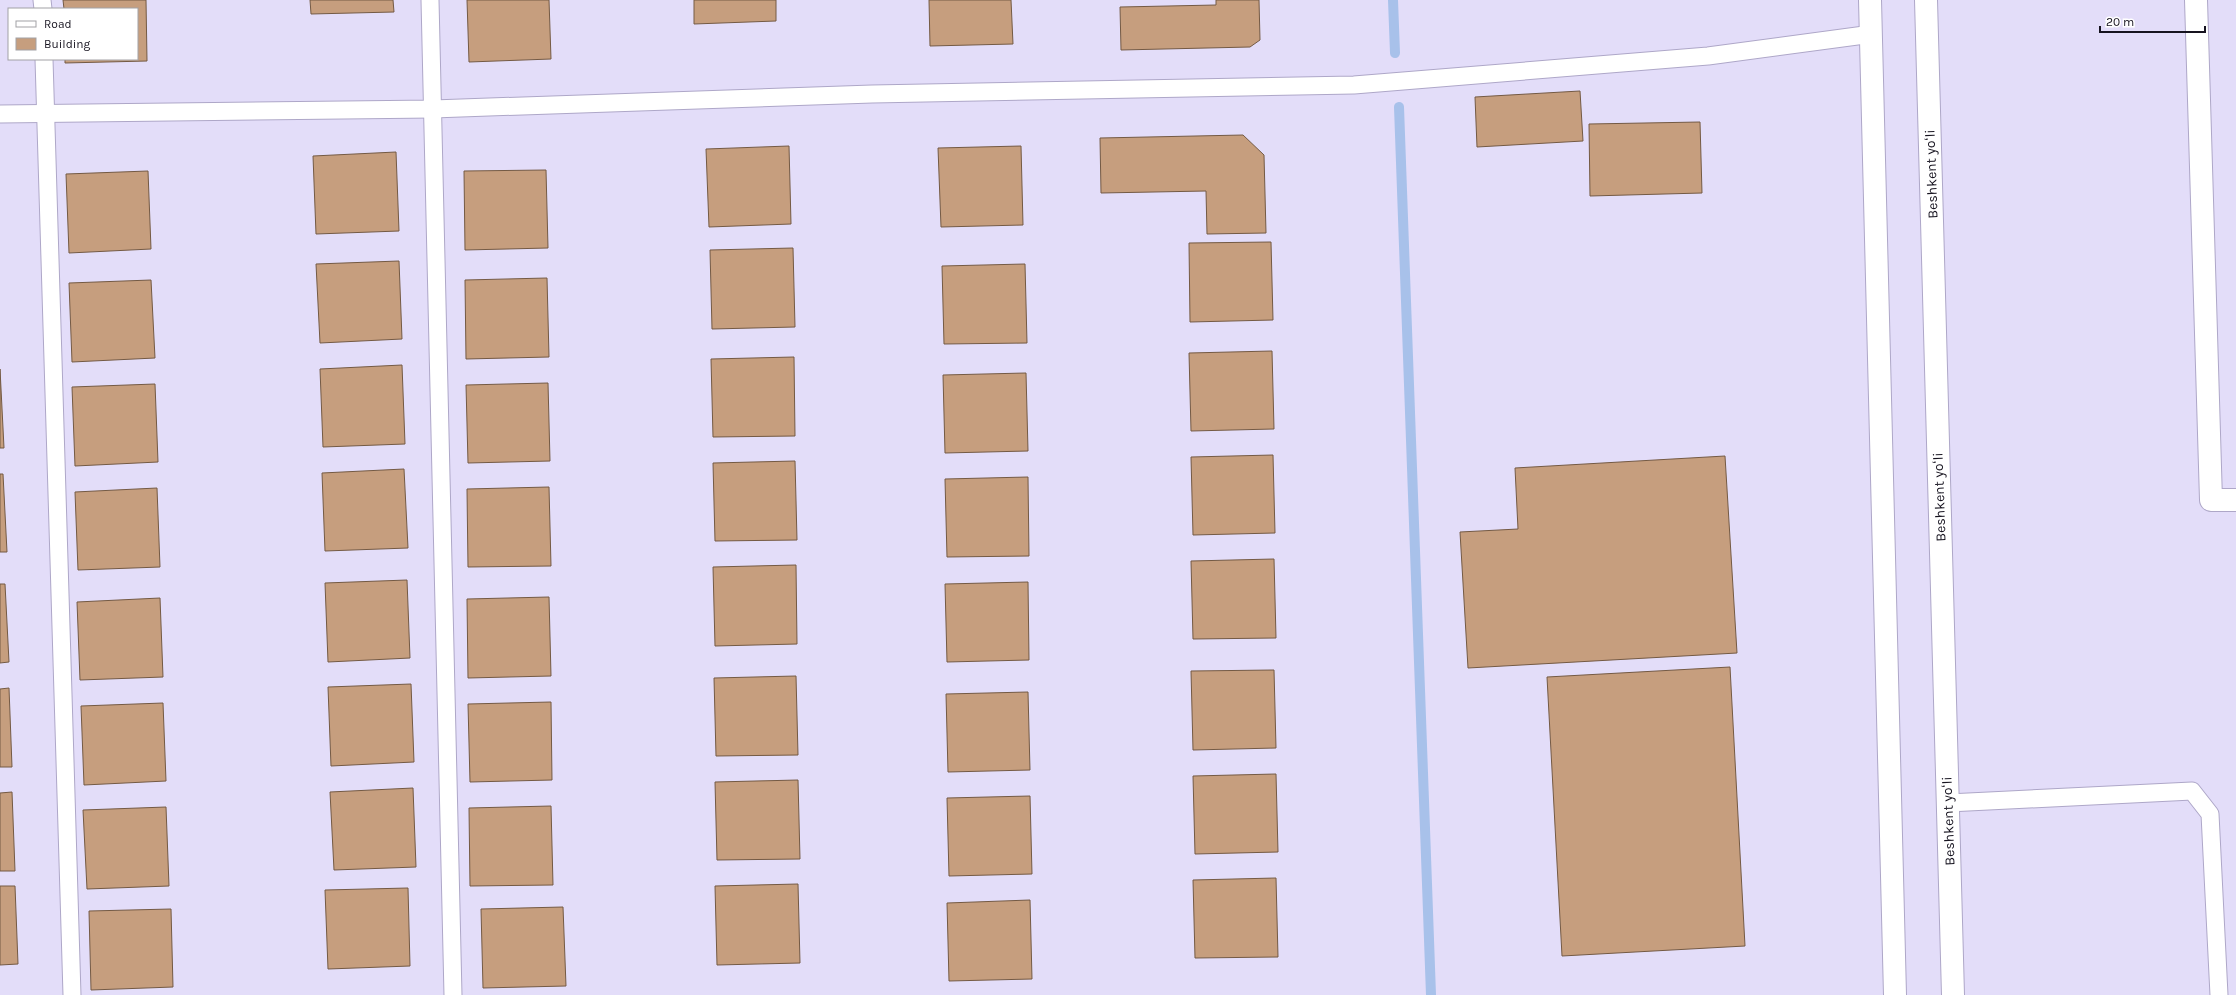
<svg xmlns="http://www.w3.org/2000/svg" width="2236" height="995" font-family="Karla,sans-serif">
<style>
.lines{fill:none;stroke-linecap:round;stroke-linejoin:round}
.stream{stroke:#a8c1ea;stroke-width:10}
.building{fill:#c69e7e;stroke:#745a44}
.service-casing{stroke:#aea7c8;stroke-width:19}
.minor-casing{stroke:#aea7c8;stroke-width:24}
.primary-casing{stroke:#aea7c8;stroke-width:24}
.service{stroke:#fff;stroke-width:17}
.minor{stroke:#fff;stroke-width:22}
.primary{stroke:#fff;stroke-width:22}
.labels{text-anchor:middle;stroke-width:3;stroke-linejoin:round;paint-order:stroke}
.street-label{font-size:14px;fill:#16131f;stroke:#fff}
</style>
<rect width="100%" height="100%" fill="#e3ddf9"/>
<g class="lines">
<!-- stream -->
<g class="stream">
<polyline points="1393,0 1395,53"/>
<polyline points="1399,107 1431,995"/>
</g>
</g>
<!-- building -->
<g class="building">
<polygon points="63,0 146,0 147,61 65,63 65,59 137,59 137,9 64,9"/>
<polygon points="310,0 393,0 394,12 311,14"/>
<polygon points="467,0 549,0 551,59 469,62"/>
<polygon points="694,0 776,0 776,21 694,24"/>
<polygon points="929,0 1011,0 1013,44 930,46"/>
<polygon points="1216,0 1259,0 1260,40 1250,47 1121,50 1120,7 1216,5"/>
<polygon points="1580,91 1583,141 1477,147 1475,97"/>
<polygon points="1700,122 1702,193 1590,196 1589,124"/>
<polygon points="1243,135 1264,155 1266,233 1207,234 1206,191 1101,193 1100,138"/>
<polygon points="789,146 791,224 709,227 706,149"/>
<polygon points="1021,146 1023,225 941,227 938,148"/>
<polygon points="396,152 399,231 316,234 313,156"/>
<polygon points="546,170 548,248 465,250 464,171"/>
<polygon points="148,171 151,249 69,253 66,174"/>
<polygon points="1271,242 1273,320 1190,322 1189,243"/>
<polygon points="793,248 795,327 712,329 710,250"/>
<polygon points="399,261 402,339 320,343 316,264"/>
<polygon points="1025,264 1027,343 944,344 942,266"/>
<polygon points="547,278 549,357 466,359 465,280"/>
<polygon points="151,280 155,358 72,362 69,283"/>
<polygon points="1272,351 1274,429 1191,431 1189,353"/>
<polygon points="794,357 795,436 713,437 711,359"/>
<polygon points="402,365 405,444 323,447 320,369"/>
<polygon points="0,369 4,448 0,448"/>
<polygon points="1026,373 1028,451 945,453 943,375"/>
<polygon points="548,383 550,461 468,463 466,385"/>
<polygon points="155,384 158,462 75,466 72,387"/>
<polygon points="1273,455 1275,533 1193,535 1191,457"/>
<polygon points="1725,456 1737,653 1468,668 1460,532 1518,529 1515,468"/>
<polygon points="795,461 797,540 715,541 713,463"/>
<polygon points="404,469 408,548 325,551 322,473"/>
<polygon points="0,474 3,474 7,552 0,552"/>
<polygon points="1028,477 1029,556 947,557 945,479"/>
<polygon points="549,487 551,566 468,567 467,489"/>
<polygon points="157,488 160,567 78,570 75,492"/>
<polygon points="1274,559 1276,638 1193,639 1191,561"/>
<polygon points="796,565 797,644 715,646 713,567"/>
<polygon points="407,580 410,658 328,662 325,583"/>
<polygon points="1028,582 1029,660 947,662 945,584"/>
<polygon points="0,584 5,584 9,662 0,663"/>
<polygon points="549,597 551,676 468,678 467,599"/>
<polygon points="160,598 163,677 80,680 77,602"/>
<polygon points="1730,667 1745,946 1562,956 1547,677"/>
<polygon points="1274,670 1276,748 1193,750 1191,671"/>
<polygon points="796,676 798,755 716,756 714,678"/>
<polygon points="411,684 414,762 331,766 328,687"/>
<polygon points="9,688 12,767 0,767 0,689"/>
<polygon points="1028,692 1030,770 948,772 946,694"/>
<polygon points="551,702 552,780 470,782 468,704"/>
<polygon points="163,703 166,781 84,785 81,706"/>
<polygon points="1276,774 1278,852 1195,854 1193,776"/>
<polygon points="798,780 800,859 717,860 715,782"/>
<polygon points="413,788 416,867 334,870 330,792"/>
<polygon points="12,792 15,871 0,871 0,793"/>
<polygon points="1030,796 1032,874 949,876 947,798"/>
<polygon points="551,806 553,885 470,886 469,808"/>
<polygon points="166,807 169,886 87,889 83,810"/>
<polygon points="1276,878 1278,957 1195,958 1193,880"/>
<polygon points="798,884 800,963 717,965 715,886"/>
<polygon points="0,886 15,886 18,964 0,965"/>
<polygon points="408,888 410,966 328,969 325,890"/>
<polygon points="1030,900 1032,979 949,981 947,903"/>
<polygon points="563,907 566,986 483,988 481,909"/>
<polygon points="171,909 173,987 91,990 89,911"/>
</g>
<g class="lines">
<defs>
<g id="service">
<polyline points="42,0 43,9"/>
<polyline points="430,0 453,995"/>
<polyline points="44,59 72,995"/>
<polyline points="0,114 433,109 872,94 1354,85 1708,56 1872,34"/>
<polyline points="1948,803 2192,791 2210,814 2219,995"/>
</g>
<polyline id="minor" points="2196,0 2211,500 2236,500"/>
<g id="primary">
<polyline points="1870,0 1895,995"/>
<polyline points="1926,0 1953,995"/>
</g>
</defs>
<!-- service casing -->
<use href="#service" class="service-casing"/>
<!-- minor casing -->
<use href="#minor" class="minor-casing"/>
<!-- primary casing -->
<use href="#primary" class="primary-casing"/>
<!-- service -->
<use href="#service" class="service"/>
<!-- minor -->
<use href="#minor" class="minor"/>
<!-- primary -->
<use href="#primary" class="primary"/>
</g>
<g class="labels">
<!-- street labels -->
<g class="street-label">
<text transform="translate(1931 174) rotate(-92)" y="5">Beshkent yoʻli</text>
<text transform="translate(1939 497) rotate(-92)" y="5">Beshkent yoʻli</text>
<text transform="translate(1948 821) rotate(-92)" y="5">Beshkent yoʻli</text>
</g>
</g>
<!-- legend -->
<rect x="8" y="8" width="130" height="52" fill="#ffffff" stroke="#a2a1a5"/>
<rect x="16" y="21" width="20" height="6" fill="#ffffff" stroke="#a2a1a5"/>
<text x="44" y="28" font-size="12" fill="#16131f">Road</text>
<rect x="16" y="38" width="20" height="12" fill="#c69e7e" stroke="#a2a1a5"/>
<text x="44" y="48" font-size="12" fill="#16131f">Building</text>
<!-- scale -->
<path d="M2100 26v6h105v-6" fill="none" stroke="#16131f" stroke-width="2"/>
<text x="2106" y="26" font-size="12" fill="#16131f" stroke="#ffffff" stroke-width="3" paint-order="stroke">20 m</text>
</svg>
